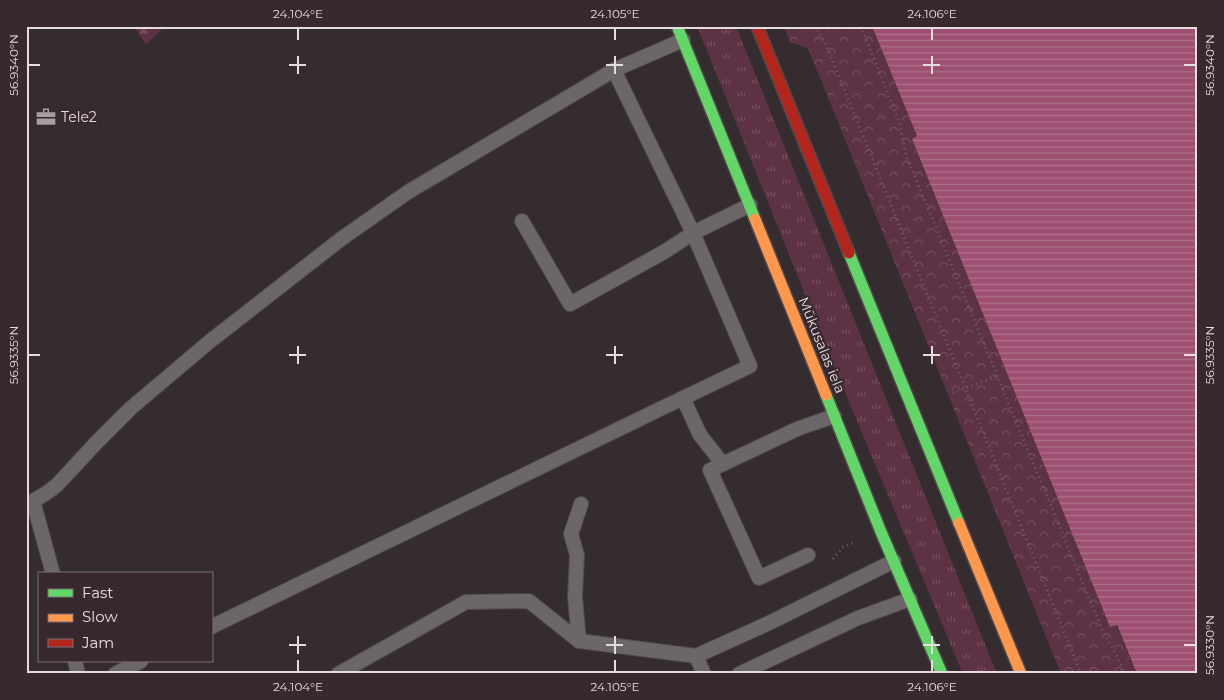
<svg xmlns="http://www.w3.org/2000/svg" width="1224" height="700" font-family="Montserrat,sans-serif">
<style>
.grass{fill:url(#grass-tufts)}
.forest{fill:url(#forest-firs)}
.park{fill:url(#park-crowns)}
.water{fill:url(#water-rules)}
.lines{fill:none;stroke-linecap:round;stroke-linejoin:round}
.lane-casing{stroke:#50494c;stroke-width:16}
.fast-casing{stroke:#50494c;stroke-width:14}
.slow-casing{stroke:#50494c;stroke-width:14}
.jam-casing{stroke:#50494c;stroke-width:14}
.path{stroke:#696365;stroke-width:3;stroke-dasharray:1 4;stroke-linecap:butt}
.lane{stroke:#6c6668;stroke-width:14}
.fast{stroke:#63d668;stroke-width:11}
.slow{stroke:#ff974d;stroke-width:11}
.jam{stroke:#b3261e;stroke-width:11}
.ticks{fill:none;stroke:#e5dcdf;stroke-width:2}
.labels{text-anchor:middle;stroke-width:4.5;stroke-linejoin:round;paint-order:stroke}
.poi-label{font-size:14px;fill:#e5dcdf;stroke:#37292e;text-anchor:start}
.street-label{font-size:14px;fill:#e5dcdf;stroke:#37292e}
.neatline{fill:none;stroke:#e5dcdf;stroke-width:2}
.ticks-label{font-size:12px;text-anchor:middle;fill:#e5dcdf}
</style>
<defs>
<pattern id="grass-tufts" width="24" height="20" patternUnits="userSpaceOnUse" patternTransform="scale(1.25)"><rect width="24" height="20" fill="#5e3245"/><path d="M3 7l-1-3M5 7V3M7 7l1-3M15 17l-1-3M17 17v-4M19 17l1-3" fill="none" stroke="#754f5f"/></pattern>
<pattern id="forest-firs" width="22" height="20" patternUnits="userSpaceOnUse" patternTransform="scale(1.25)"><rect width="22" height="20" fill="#5e3245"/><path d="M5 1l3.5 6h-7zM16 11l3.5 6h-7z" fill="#754f5f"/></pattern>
<pattern id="park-crowns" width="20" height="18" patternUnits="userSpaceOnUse" patternTransform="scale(1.25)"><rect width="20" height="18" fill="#5e3245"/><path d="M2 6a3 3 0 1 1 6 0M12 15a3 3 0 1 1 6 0" fill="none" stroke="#754f5f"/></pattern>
<pattern id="water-rules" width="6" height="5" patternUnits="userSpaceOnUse" patternTransform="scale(1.25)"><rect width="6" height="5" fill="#9d5072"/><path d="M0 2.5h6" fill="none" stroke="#af718c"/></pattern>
</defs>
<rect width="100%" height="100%" fill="#342c2f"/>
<!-- grass -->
<polygon class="grass" points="697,26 736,26 997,674 963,674 829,354"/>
<!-- forest -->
<polygon class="forest" points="134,26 165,26 146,45"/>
<!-- park -->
<polygon class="park" points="784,26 872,26 917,136 912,139 1110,627 1116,625 1137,674 1061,674 808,48 790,42"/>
<!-- water -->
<polygon class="water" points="872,26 1198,26 1198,674 1137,674 1117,625 1110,627 912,139 917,136"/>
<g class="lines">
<defs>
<g id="lane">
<polyline points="614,70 693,233 750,205"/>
<polyline points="683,398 700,435 723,464"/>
<polyline points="33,501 53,574"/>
<polyline points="26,503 33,501 45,494 57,485 95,444 131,408 209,342 341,239 408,192 614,70 683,40"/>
<polyline points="808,555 759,578 710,470 797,429 834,416"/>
<polyline points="211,627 658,410 750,366 693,233 664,252 570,304 522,221"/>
<polyline points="579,641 575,597 577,555 571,534 581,504"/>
<polyline points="696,656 769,623 894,561"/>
<polyline points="75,661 78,674"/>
<polyline points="115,674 141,661"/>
<polyline points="338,674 466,602 529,601 579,641 696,656 704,674"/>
<polyline points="739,674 858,618 910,599"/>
</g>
<g id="fast">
<polyline points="677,26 755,219"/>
<polyline points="849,253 959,523"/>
<polyline points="826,395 881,532 942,674"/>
</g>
<g id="slow">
<polyline points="755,219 826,395"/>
<polyline points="959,523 1021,674"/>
</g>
<polyline id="jam" points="757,26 849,253"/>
</defs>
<!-- lane casing -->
<use href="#lane" class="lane-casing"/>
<!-- fast casing -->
<use href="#fast" class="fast-casing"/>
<!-- slow casing -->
<use href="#slow" class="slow-casing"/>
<!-- jam casing -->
<use href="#jam" class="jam-casing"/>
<!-- path -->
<g class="path">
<polyline points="815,26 825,42 829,52 1081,674"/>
<polyline points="861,26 899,122 906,155 1103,632 1112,647 1125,674"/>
<polyline points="953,393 997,376"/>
<polyline points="833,559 843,547 853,543"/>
</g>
<!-- lane -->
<use href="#lane" class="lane"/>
<!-- fast -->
<use href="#fast" class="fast"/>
<!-- slow -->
<use href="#slow" class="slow"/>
<!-- jam -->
<use href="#jam" class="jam"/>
</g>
<!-- ticks -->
<path class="ticks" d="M298,28V40M615,28V40M932,28V40M298,56V74M615,56V74M932,56V74M28,65H40M289,65H306M606,65H623M923,65H940M1184,65H1196M298,346V364M615,346V364M932,346V364M28,355H40M289,355H306M606,355H623M923,355H940M1184,355H1196M298,636V654M615,636V654M932,636V654M289,645H306M606,645H623M923,645H940M1184,645H1196M298,660V672M615,660V672M932,660V672"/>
<!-- icons -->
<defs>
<symbol id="office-bare" viewBox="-9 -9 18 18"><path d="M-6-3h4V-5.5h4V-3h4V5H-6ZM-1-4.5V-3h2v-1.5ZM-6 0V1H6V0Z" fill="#a79ea1" stroke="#37292e" stroke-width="2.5" paint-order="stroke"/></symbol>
</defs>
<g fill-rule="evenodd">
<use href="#office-bare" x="32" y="103" width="28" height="28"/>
</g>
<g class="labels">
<!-- poi labels -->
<g class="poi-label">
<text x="61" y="122">Tele2</text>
</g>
<!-- street labels -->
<g class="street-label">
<text transform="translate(822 345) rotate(68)" y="5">Mūkusalas iela</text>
</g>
</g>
<!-- border -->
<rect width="1224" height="700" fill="none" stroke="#37292e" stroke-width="55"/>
<!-- legend -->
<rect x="38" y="572" width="175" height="90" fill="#37292e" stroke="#7d7175"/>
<rect x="48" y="589" width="25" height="8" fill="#63d668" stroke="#7d7175"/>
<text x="82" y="598" font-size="15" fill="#e5dcdf">Fast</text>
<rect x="48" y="614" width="25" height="8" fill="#ff974d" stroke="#7d7175"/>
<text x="82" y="622" font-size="15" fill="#e5dcdf">Slow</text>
<rect x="48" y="639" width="25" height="8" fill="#b3261e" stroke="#7d7175"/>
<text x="82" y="648" font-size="15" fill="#e5dcdf">Jam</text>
<rect x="28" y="28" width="1168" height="644" class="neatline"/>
<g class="ticks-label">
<text x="298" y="18">24.104°E</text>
<text x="615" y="18">24.105°E</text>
<text x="932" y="18">24.106°E</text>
<text transform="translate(14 65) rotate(-90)" y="4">56.9340°N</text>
<text transform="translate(1210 65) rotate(-90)" y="4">56.9340°N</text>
<text transform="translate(14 355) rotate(-90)" y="4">56.9335°N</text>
<text transform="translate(1210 355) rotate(-90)" y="4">56.9335°N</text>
<text transform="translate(1210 645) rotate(-90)" y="4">56.9330°N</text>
<text x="298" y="691">24.104°E</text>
<text x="615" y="691">24.105°E</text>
<text x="932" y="691">24.106°E</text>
</g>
</svg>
